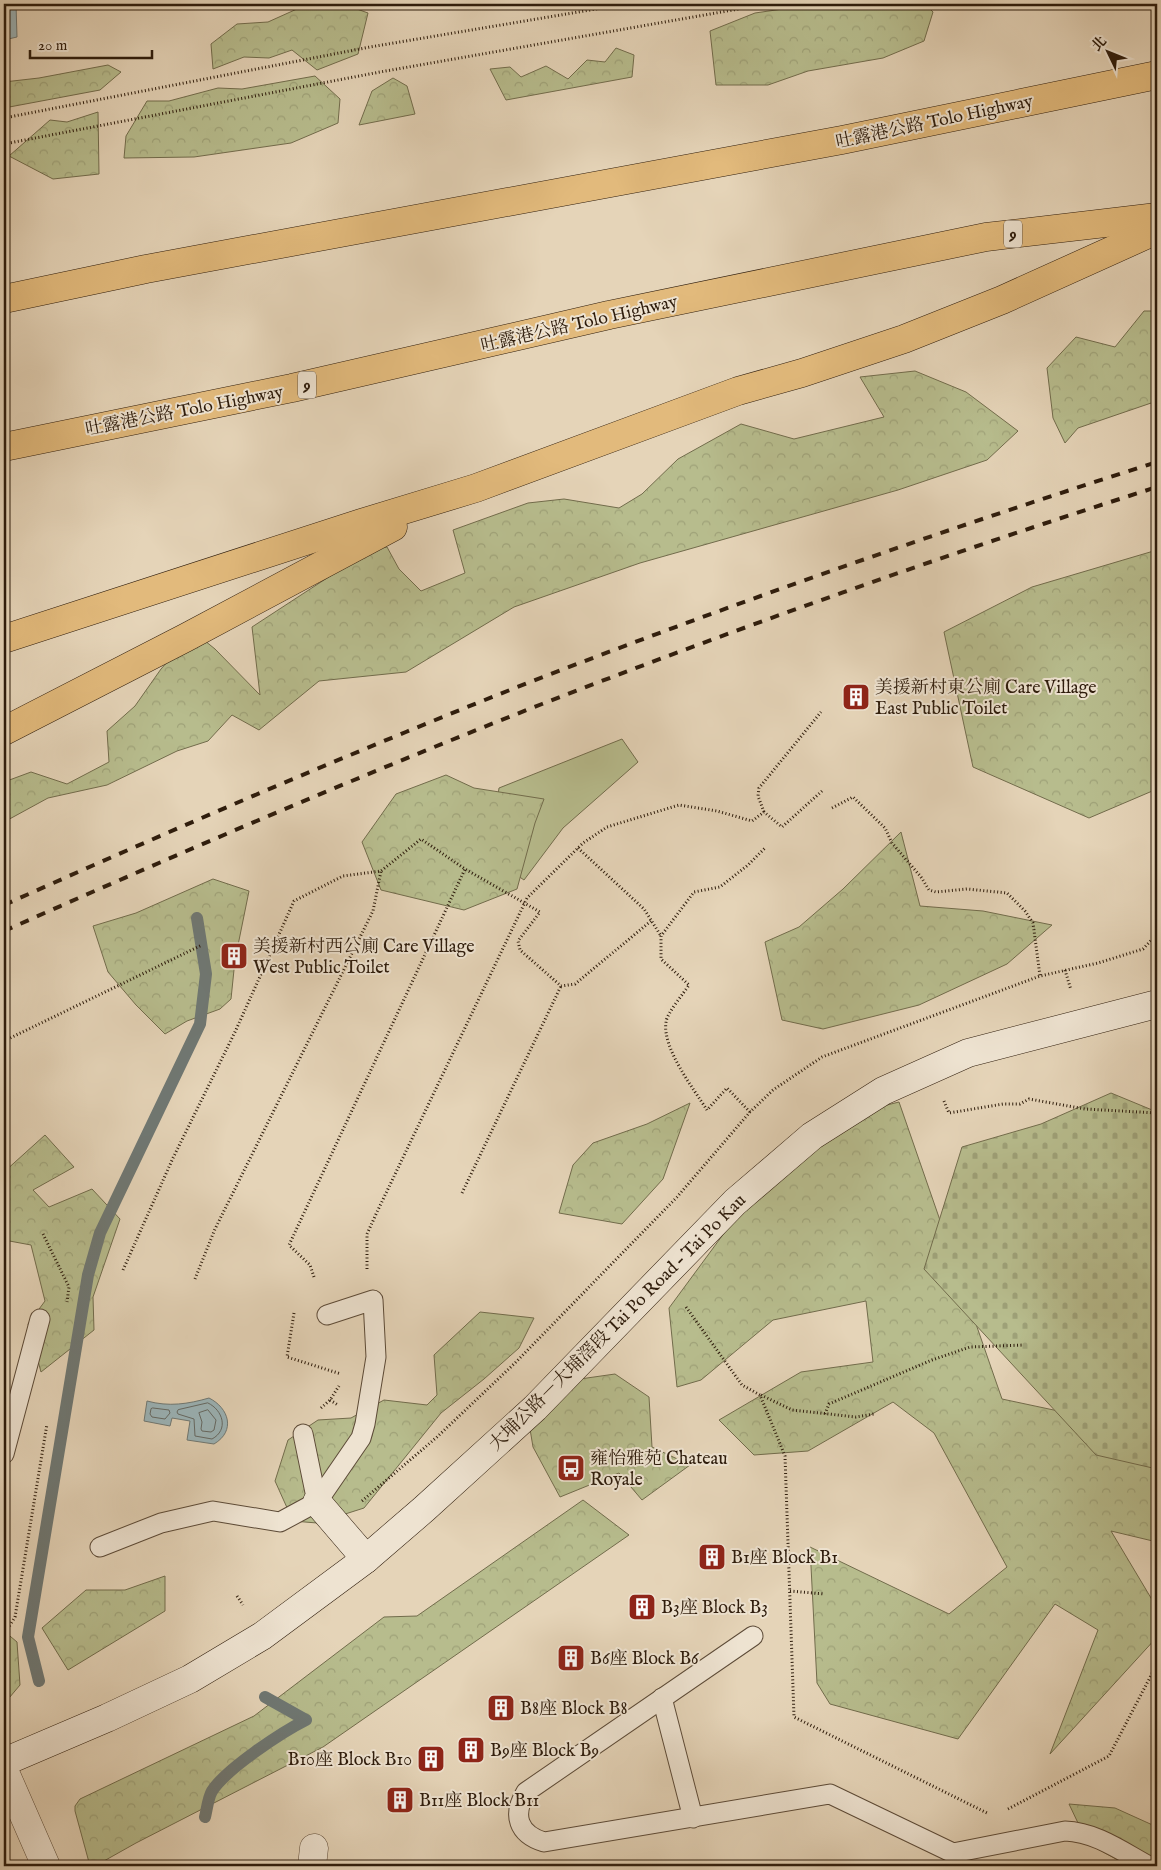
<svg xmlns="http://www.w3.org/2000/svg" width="1161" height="1870" font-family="'IM FELL English','Noto Serif TC',serif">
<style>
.green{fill:#b7bc8d;stroke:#726c4c}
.forest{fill:url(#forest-crowns);stroke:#726c4c}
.cemetery{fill:url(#cemetery-stones);stroke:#726c4c}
.water{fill:#9bb5ba;stroke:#6f7874}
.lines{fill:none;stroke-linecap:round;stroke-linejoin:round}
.shore{stroke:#646863;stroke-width:1}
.stream{stroke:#6f7874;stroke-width:12}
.lane-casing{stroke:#5c4a37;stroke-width:21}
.street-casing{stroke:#5c4a37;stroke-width:29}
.secondary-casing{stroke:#2e1c0c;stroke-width:29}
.highway-casing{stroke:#2e1c0c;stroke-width:29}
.path{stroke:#2e1c0c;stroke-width:3;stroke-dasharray:1 2.5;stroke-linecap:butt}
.lane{stroke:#eee3d1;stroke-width:19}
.street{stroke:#eee3d1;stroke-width:28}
.secondary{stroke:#eee3d1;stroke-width:28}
.highway{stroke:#e2ba7c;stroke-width:28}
.rail{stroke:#2e1c0c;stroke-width:4;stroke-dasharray:9 9;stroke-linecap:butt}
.labels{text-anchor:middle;stroke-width:4;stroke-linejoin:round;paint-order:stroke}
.shield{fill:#eee3d1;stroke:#685847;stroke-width:1}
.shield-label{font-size:16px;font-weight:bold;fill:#2e1c0c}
.street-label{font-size:18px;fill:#2e1c0c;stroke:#eee3d1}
.poi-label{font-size:18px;fill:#2e1c0c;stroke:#eee3d1;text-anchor:start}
</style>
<defs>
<pattern id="forest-crowns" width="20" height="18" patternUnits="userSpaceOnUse" patternTransform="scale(1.25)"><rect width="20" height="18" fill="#b7bc8d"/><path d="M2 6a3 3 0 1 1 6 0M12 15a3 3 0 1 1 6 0" fill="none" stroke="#9ea178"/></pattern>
<pattern id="cemetery-stones" width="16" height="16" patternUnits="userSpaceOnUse" patternTransform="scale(1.25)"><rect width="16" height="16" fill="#b7bc8d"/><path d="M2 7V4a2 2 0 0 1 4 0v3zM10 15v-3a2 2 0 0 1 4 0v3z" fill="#9ea178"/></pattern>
</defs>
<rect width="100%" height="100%" fill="#e5d4b8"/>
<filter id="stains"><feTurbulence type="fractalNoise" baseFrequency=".004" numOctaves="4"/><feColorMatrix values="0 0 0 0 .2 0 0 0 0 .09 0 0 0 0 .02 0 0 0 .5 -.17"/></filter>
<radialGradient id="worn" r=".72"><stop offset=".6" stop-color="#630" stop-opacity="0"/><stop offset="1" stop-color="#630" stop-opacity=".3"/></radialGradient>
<!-- green -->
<polygon class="green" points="622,739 638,762 563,828 524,880 489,856 499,788"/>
<!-- forest -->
<g class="forest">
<polygon points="308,4 343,4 368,13 358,54 317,70 292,50 269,58 244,57 213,69 211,44 237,24 268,22"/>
<polygon points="817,4 925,4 933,12 924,41 883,58 808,71 768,85 716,85 710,31 755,13"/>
<polygon points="616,48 634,55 632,77 506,100 490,69 510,67 521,77 546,66 568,79 587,60 605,62"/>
<polygon points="108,65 121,72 100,90 4,108 4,82 39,78"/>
<polygon points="315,76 340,99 338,123 291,143 194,157 124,158 126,136 147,101 169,101 218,88 242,89"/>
<polygon points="393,78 407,86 415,114 359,125 372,91"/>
<polygon points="98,112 99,174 53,179 9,156 50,120 67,122"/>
<polygon points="1144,311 1157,311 1157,401 1078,428 1065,443 1053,418 1047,368 1076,337 1115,347"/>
<polygon points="915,371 966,392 1018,431 987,460 898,490 640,563 514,607 406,672 319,681 259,730 232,715 208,741 177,751 107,785 48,798 4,822 4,782 31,772 67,784 109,762 107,731 135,706 161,669 194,632 215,649 260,695 252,627 373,548 387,547 399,569 421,591 465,573 453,530 528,503 564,499 619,508 642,494 678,459 741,424 794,439 884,417 860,377"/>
<polygon points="1157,550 1157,789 1089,818 973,767 944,632 1032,587"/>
<polygon points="446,775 474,788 544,799 535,823 517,889 464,910 381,890 362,842 396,794"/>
<polygon points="901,832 920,906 983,911 1052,925 1007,964 919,1005 823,1029 782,1020 765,942 799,927 843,889"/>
<polygon points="213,879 249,891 235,960 231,999 220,1009 187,1021 165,1034 136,1005 108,972 93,926 136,913"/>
<polygon points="899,1102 1002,1399 1157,1432 1157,1542 1111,1531 1157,1608 1157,1637 1050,1754 1098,1630 1055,1604 958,1739 830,1704 817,1683 810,1547 949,1614 1007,1567 934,1433 893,1402 808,1451 754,1455 719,1420 801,1372 873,1362 866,1301 773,1320 701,1380 677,1387 669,1308 803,1126"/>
<polygon points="690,1103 663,1179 622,1224 559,1213 573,1165 593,1143 647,1124"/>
<polygon points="45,1135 74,1167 33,1190 49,1207 92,1189 120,1219 93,1297 94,1330 41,1372 28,1324 45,1301 31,1245 4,1240 4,1172"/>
<polygon points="480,1312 534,1318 519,1348 484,1379 441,1413 364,1508 317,1523 293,1521 275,1481 288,1440 318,1420 351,1418 384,1400 427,1405 437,1395 434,1355"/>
<polygon points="615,1374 649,1397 652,1447 690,1465 642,1500 619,1473 560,1497 533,1447 529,1423 566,1381"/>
<polygon points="583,1500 629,1535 323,1747 136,1843 95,1866 90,1866 75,1811 75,1806 80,1799 254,1716 384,1617 417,1616"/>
<polygon points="165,1576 165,1611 68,1670 42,1628 86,1590 125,1590"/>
<polygon points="4,1631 17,1642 20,1685 4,1704"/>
<polygon points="1069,1804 1115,1808 1157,1827 1157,1866 1129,1866 1088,1844"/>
</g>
<!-- cemetery -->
<polygon class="cemetery" points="1111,1093 1157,1112 1157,1469 1096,1455 924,1269 962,1147 1041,1124"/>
<!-- water -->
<g class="water">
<polygon points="4,4 16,4 17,37 4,40"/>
<path d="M209,1398C229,1408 236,1431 214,1444L187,1440L190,1421L172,1418L170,1426L144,1421L147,1401C169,1407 188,1404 209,1398Z"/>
</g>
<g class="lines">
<!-- shore -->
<g class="shore">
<path d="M208,1403C223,1410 229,1430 212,1439L195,1436L194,1419L178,1414L177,1412L178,1410Z"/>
<polygon points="153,1408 169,1410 170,1413 165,1419 152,1417 150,1414 151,1409"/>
<polygon points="208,1410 216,1420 214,1430 211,1432 202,1431 201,1429 202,1422 199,1413"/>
</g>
<!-- stream -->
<g class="stream">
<polyline points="39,1681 28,1637 88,1275 100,1233 200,1024 206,974 197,918"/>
<path d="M205,1817C207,1809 208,1798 212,1791C226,1769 282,1732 306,1720L265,1697"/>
</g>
<defs>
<g id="lane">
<polyline points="303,1434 317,1502"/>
<polyline points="4,1454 40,1319"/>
<polyline points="100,1547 161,1523 213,1511 280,1522 317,1502 361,1438 365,1424 376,1357 373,1300 327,1315"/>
<path d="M753,1636L526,1792C512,1815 518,1834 544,1842L830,1794L953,1853L1065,1831C1096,1832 1123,1852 1149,1866"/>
<polyline points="662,1698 693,1818"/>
</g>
<g id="street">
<polyline points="4,1770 46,1866"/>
<polyline points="312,1866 314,1848"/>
</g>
<g id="secondary">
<polyline points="317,1502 366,1559"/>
<polyline points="4,1762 107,1718 190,1679 262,1636 366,1559 424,1509 535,1408 735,1202 812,1136 883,1091 968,1053 1157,1004"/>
</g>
<g id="highway">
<polyline points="4,299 146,269 842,140 1157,75"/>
<polyline points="4,447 292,388 609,315 986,237 1157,217"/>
<polyline points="4,639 361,523 476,488 738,391 802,373 904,339 1002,300 1157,230"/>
<polyline points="4,731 185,638 393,527"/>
</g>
</defs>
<!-- lane casing -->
<use href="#lane" class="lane-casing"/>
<!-- street casing -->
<use href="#street" class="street-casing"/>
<!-- secondary casing -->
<use href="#secondary" class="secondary-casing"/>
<!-- highway casing -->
<use href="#highway" class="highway-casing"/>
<!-- path -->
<g class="path">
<polyline points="4,118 370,47 626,4"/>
<polyline points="4,144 380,72 767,4"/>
<polyline points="832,808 853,797 885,828 892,843 921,877 929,890 936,892 967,889 1007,893 1025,911 1033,923 1040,976"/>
<polyline points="764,812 758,796 759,788 821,712"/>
<polyline points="578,848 644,909 661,936"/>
<polyline points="1065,970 1071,990"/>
<polyline points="4,1041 202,945"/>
<polyline points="944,1101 949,1113 1003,1104 1020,1104 1029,1099 1085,1109 1157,1113"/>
<path d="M750,1112L727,1088L707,1110C693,1088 662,1048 666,1022C667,1013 684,993 689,985L661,959V936L694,892L720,887L748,865L765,848"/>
<polyline points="462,1193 561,986"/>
<polyline points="43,1234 69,1287 67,1302"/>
<polyline points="367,1269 367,1234 377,1212 527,898 583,843 607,827 679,805 717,811 752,821 764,812 782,827 822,791"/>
<polyline points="123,1270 173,1158 235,1032 294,901 343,876 381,871 421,839 465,869 540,912 518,941 520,950 561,986 575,984 651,921"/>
<polyline points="314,1277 310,1265 289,1245 465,869"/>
<polyline points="195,1279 215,1229 373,911 381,871"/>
<polyline points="686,1307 742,1385 760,1395 785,1456 794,1717 989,1814"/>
<polyline points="294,1313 287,1357 341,1374"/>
<polyline points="761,1395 792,1410 856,1417 874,1414"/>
<polyline points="330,1400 338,1405"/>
<polyline points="321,1408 330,1400 339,1386"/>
<polyline points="825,1414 829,1404 932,1360 970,1347 1024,1345"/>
<polyline points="362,1501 437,1437 515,1363 677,1197 750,1112 773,1090 822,1057 1040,976 1098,963 1143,949 1157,934"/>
<polyline points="790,1591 824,1594"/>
<polyline points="237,1596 243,1605"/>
<polyline points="4,1635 15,1617 47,1424"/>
<polyline points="1008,1809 1109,1756 1157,1664"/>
</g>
<!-- lane -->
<use href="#lane" class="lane"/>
<!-- street -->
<use href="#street" class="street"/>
<!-- secondary -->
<use href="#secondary" class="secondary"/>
<!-- highway -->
<use href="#highway" class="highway"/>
<!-- rail -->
<g class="rail">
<path d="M4,905C178,827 353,752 530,682C737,602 946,529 1157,462"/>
<path d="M4,931C182,852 361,775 542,704C745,625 950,553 1157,487"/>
</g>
</g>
<!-- icons -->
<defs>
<symbol id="building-square" viewBox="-11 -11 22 22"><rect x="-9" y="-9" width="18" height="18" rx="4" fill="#8f2418" stroke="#eee3d1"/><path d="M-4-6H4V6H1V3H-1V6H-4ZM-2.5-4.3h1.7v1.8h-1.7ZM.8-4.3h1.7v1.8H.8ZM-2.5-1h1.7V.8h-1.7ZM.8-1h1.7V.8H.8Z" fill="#fff"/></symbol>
<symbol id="bus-square" viewBox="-11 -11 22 22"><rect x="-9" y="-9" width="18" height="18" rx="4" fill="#8f2418" stroke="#eee3d1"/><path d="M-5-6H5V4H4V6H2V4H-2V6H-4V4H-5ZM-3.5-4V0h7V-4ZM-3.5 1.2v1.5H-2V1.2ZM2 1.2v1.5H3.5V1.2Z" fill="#fff"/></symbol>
</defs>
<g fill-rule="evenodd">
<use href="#building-square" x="840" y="681" width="32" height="32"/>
<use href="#building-square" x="218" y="940" width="32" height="32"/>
<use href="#bus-square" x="555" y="1452" width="32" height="32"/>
<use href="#building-square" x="696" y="1541" width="32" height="32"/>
<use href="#building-square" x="626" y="1591" width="32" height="32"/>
<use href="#building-square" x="555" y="1642" width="32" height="32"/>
<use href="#building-square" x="485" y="1692" width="32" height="32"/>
<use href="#building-square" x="455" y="1734" width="32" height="32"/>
<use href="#building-square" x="415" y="1743" width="32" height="32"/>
<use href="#building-square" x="384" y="1784" width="32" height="32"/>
</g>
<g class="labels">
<!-- shield labels -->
<g class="shield">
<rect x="1004" y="220.5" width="18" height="27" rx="4"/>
<rect x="298" y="371.5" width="18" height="27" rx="4"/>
</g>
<g class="shield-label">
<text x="1013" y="240">9</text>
<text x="307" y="391">9</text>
</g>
<!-- street labels -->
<g class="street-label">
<text transform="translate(934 121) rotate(-12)" y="6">吐露港公路 Tolo Highway</text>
<text transform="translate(579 323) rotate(-13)" y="6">吐露港公路 Tolo Highway</text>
<text transform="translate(184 410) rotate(-11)" y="6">吐露港公路 Tolo Highway</text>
<text transform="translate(617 1322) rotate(-45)" y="6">大埔公路－大埔滘段 Tai Po Road – Tai Po Kau</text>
</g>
<!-- poi labels -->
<g class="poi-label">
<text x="875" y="693">美援新村東公廁 Care Village<tspan x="875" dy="21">East Public Toilet</tspan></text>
<text x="253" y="952">美援新村西公廁 Care Village<tspan x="253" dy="21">West Public Toilet</tspan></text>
<text x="590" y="1464">雍怡雅苑 Chateau<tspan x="590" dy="21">Royale</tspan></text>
<text x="731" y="1563">B1座 Block B1</text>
<text x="661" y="1613">B3座 Block B3</text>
<text x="590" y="1664">B6座 Block B6</text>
<text x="520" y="1714">B8座 Block B8</text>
<text x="490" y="1756">B9座 Block B9</text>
<text x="412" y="1765" text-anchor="end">B10座 Block B10</text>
<text x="419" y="1806">B11座 Block B11</text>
</g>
</g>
<!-- margin -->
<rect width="1161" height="1870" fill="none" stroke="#e5d4b8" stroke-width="20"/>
<rect x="5" y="5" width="1151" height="1860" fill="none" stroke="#2e1c0c" stroke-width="2.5"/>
<rect x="10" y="10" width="1141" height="1850" fill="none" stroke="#2e1c0c"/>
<!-- north arrow -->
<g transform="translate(1108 52) rotate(313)" stroke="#eee3d1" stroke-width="4" paint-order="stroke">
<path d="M0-4L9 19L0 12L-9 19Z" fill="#2e1c0c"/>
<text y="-8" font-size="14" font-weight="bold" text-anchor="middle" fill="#2e1c0c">北</text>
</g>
<!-- scale -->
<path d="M30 50v8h122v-8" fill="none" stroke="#2e1c0c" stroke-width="2.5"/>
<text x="38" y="50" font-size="15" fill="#2e1c0c" stroke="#eee3d1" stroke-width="4" paint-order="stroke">20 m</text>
<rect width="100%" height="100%" filter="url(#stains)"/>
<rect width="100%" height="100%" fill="url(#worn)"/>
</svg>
